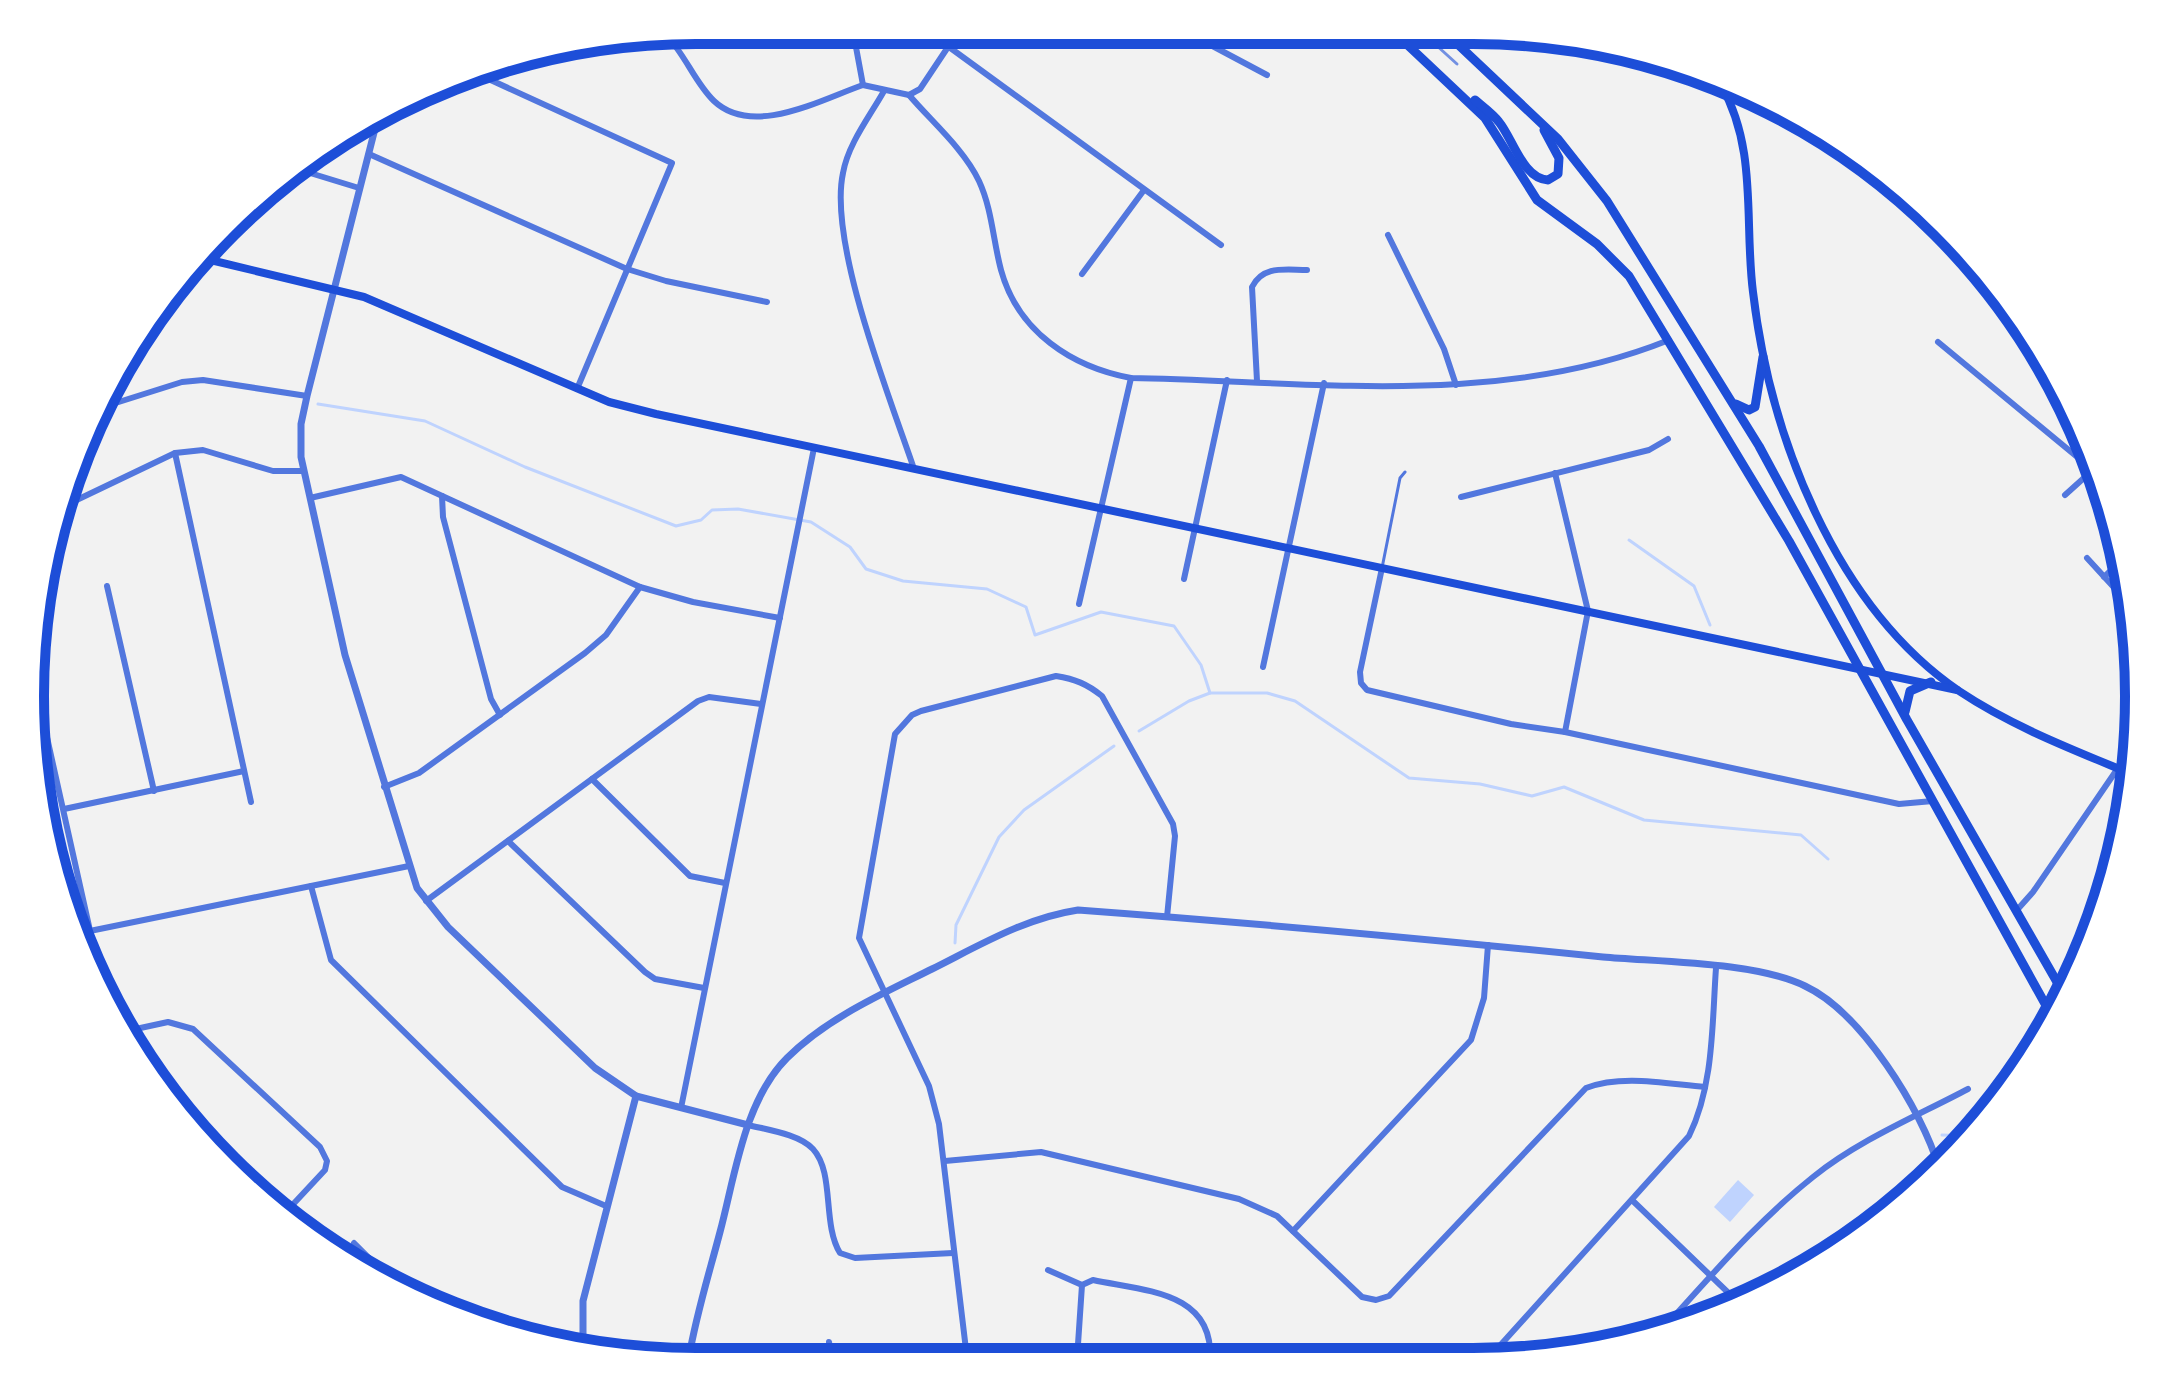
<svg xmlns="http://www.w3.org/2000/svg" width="2169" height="1392" font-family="Montserrat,sans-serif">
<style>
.water{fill:#bfd3fe}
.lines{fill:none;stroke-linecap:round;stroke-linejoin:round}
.stream{stroke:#bfd3fe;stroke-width:3}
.service{stroke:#5277de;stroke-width:3}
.minor{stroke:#5277de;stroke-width:6}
.tertiary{stroke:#5277de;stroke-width:7}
.secondary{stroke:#1d4ed8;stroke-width:8}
.primary{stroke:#1d4ed8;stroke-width:9}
.rail{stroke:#7290e2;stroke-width:3}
.rim{fill:none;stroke:#1d4ed8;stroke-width:10}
</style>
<rect width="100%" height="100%" fill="#f2f2f2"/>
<!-- water -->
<polygon class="water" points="1738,1180 1754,1195 1730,1222 1714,1207"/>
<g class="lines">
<!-- stream -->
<g class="stream">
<polyline points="318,404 425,421 525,467 676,526 701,520 712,510 738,509 811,522 850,547 866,569 903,581 987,589 1026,607 1035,635 1101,612 1174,626 1201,665 1210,693 1267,693 1295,701 1409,778 1480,784 1532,796 1564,787 1644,820 1801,835 1828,859"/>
<polyline points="1629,540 1694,586 1710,625"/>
<polyline points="1139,731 1189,701 1210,693"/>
<polyline points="955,943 956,925 999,837 1024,810 1114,746"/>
<polyline points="1942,1135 1973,1136"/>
</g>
<!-- service -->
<polyline class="service" points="1382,568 1400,478 1405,472"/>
<!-- minor -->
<g class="minor">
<polyline points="853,31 863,85"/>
<polyline points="1188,33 1267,75"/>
<path d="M666,35C685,54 695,83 714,101C753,138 822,99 863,85"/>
<polyline points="949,47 1221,245"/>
<polyline points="471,71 672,163 577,389"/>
<polyline points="863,85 909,95 920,89 958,32"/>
<path d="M884,91C870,116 848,144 843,173C828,243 890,398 914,469"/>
<path d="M909,95C931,121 964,149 979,181C992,209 993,240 1001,270C1018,332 1072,367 1131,378C1311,381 1498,409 1669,340"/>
<polyline points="369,154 627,269 666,281 767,302"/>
<polyline points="297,169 359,188"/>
<polyline points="1388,235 1444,349 1456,385"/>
<polyline points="1082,274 1144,190"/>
<polyline points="1938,342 2093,470"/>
<path d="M1257,381L1252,287C1263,265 1285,270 1307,270"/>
<polyline points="106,406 182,382 203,380 307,396"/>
<polyline points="175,453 251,802"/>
<polyline points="1555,473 1588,611 1565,732"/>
<polyline points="2065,495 2095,468"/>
<polyline points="442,496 443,517 491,699 500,715"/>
<polyline points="1461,497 1649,450 1668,439"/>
<polyline points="310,498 401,477 640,587 693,602 780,618"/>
<polyline points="60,508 175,453 203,450 273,471 303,471"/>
<polyline points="2087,558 2130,605"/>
<polyline points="1382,568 1360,672 1361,683 1367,690 1511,724 1565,732 1899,804 1933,801"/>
<polyline points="2104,577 2122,560"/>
<polyline points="1184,579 1227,380"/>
<polyline points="107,586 154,791"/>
<polyline points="1079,604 1131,378"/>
<polyline points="1263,667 1324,383"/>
<polyline points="34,679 103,989"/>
<polyline points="592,779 690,876 725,883"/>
<polyline points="384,787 419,773 585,653 606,635 640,587"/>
<polyline points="64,809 244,771"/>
<polyline points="508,841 645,972 655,979 704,988"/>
<polyline points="311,886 331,960 562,1187 606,1206"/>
<polyline points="426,901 698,701 709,697 761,704"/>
<polyline points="2017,910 2033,892 2118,768"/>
<polyline points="80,933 409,866"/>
<polyline points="122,1032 168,1022 193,1029 320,1147 327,1161 325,1170 284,1214"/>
<polyline points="681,1108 814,448"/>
<path d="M748,1125C768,1130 799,1134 813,1149C835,1173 822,1224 840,1253L855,1258L953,1253"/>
<path d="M945,1161L1041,1152L1239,1199L1277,1216L1362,1297L1376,1300L1389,1296L1586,1088C1622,1074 1668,1084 1705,1087"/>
<polyline points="1633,1201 1740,1304"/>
<polyline points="1293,1231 1471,1040 1484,998 1488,945"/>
<polyline points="354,1243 391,1280"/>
<polyline points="1048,1270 1082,1285"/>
<path d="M1082,1285L1093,1280C1144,1291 1214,1291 1210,1359"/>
<path d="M1657,1335C1707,1281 1755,1223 1813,1177C1859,1140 1917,1116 1968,1089"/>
<polyline points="829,1342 831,1357"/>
<path d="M967,1358L939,1124L929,1086L859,938L895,734L912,715L921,711L1056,676C1075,679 1087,684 1102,696L1173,824L1175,836L1167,917"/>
<polyline points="1077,1359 1082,1285"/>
<polyline points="1337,1360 1343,1353"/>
<path d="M1487,1360L1689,1136C1714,1085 1712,1023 1716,968"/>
</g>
<!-- tertiary -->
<g class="tertiary">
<polyline points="378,117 307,396 301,424 301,457 345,655 417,888 448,927 595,1068 636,1096 748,1125"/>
<polyline points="583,1349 583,1301 636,1096"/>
<path d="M689,1357C696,1315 709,1274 720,1232C735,1176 744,1101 787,1058C827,1018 882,994 932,969C980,945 1025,918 1078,910C1253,923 1428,939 1603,957C1660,962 1756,962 1805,986C1861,1012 1922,1110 1939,1168"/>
</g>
<!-- secondary -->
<g class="secondary">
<path d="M1721,85C1758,149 1744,222 1753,292C1770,436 1835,606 1959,691C2013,727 2074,750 2134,775"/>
<polyline points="202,258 364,297 609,402 656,414 1957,690"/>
</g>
<!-- primary -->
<g class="primary">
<polyline points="1397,35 1485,118 1537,200 1597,244 1629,276 1789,541 2054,1020"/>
<polyline points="1448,35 1558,139 1607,201 1759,446 1907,720 2065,996"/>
<path d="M1475,100C1483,107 1492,113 1499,122C1513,139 1523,179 1548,180L1558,174L1559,158L1544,130"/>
<polyline points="1736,404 1749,410 1755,407 1763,357"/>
<polyline points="1905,712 1910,691 1931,682"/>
</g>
<!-- rail -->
<polyline class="rail" points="1425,35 1457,64"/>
</g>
<!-- crop -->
<path d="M0 0H2169V1392H0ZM696 44H1473A652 652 0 0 1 2125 696V696A652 652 0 0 1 1473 1348H696A652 652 0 0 1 44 696V696A652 652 0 0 1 696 44Z" fill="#fff" fill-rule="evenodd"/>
<path class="rim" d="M696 44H1473A652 652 0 0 1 2125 696V696A652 652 0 0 1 1473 1348H696A652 652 0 0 1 44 696V696A652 652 0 0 1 696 44Z"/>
</svg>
